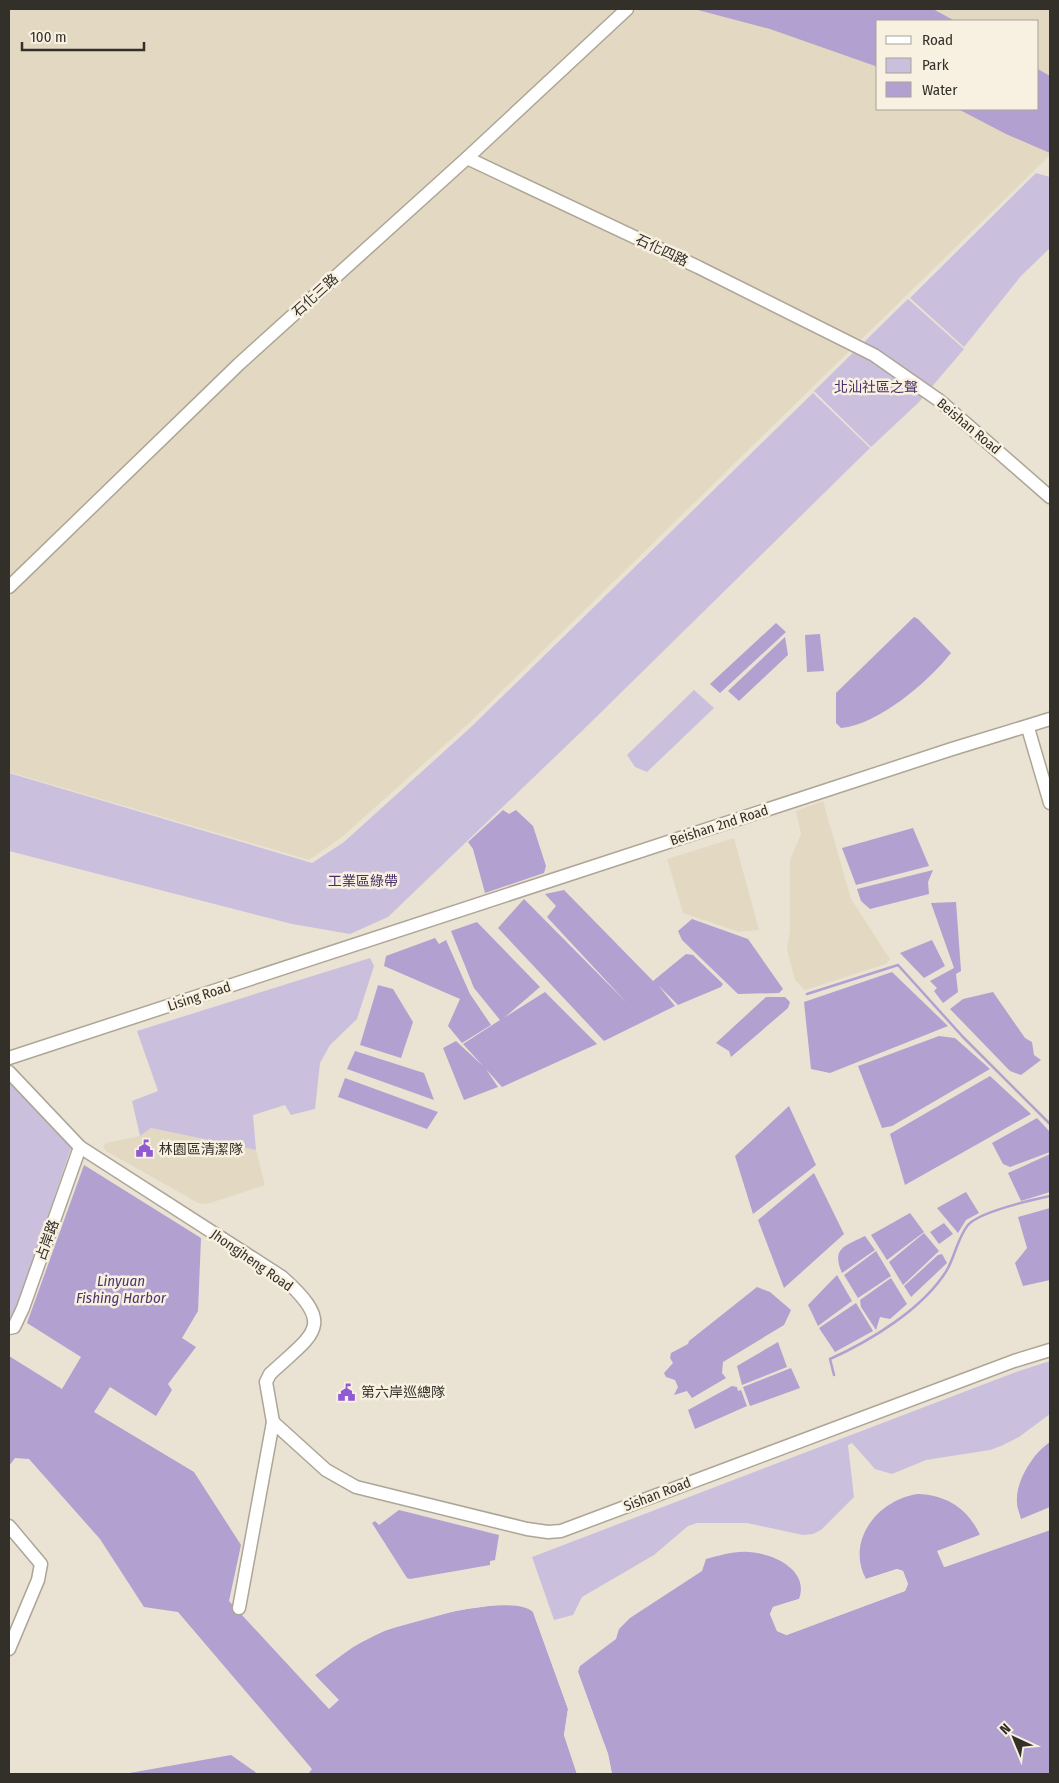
<svg xmlns="http://www.w3.org/2000/svg" width="1059" height="1783" font-family="'Fira Sans Condensed','Noto Sans TC',sans-serif">
<style>
.built{fill:#e3d9c2;fill-rule:evenodd}
.green{fill:#cac0de}
.water{fill:#b2a0d0}
.pier{fill:#eae3d3}
.lines{fill:none;stroke-linecap:round;stroke-linejoin:round}
.stream{stroke:#b2a0d0;stroke-width:2.5}
.minor-casing{stroke:#ada697;stroke-width:15}
.minor{stroke:#fff;stroke-width:12}
.labels{text-anchor:middle;stroke-width:5;stroke-linejoin:round;paint-order:stroke}
.street-label{font-size:14px;fill:#33302a;stroke:#f8f0e0}
.park-label{font-size:14px;fill:#482e69;stroke:#f8f0e0}
.poi-label{font-size:14px;fill:#33302a;stroke:#f8f0e0;text-anchor:start}
.water-label{font-size:15px;font-style:italic;fill:#4e3470;stroke:#f8f0e0}
</style>
<rect width="100%" height="100%" fill="#eae3d3"/>
<!-- built -->
<g class="built">
<path d="M9,9H1050V155L467,725L342,837L309,860L9,772ZM878,21H1038V109H878Z"/>
<polygon points="823,801 851,899 890,959 886,964 805,990 795,980 787,949 790,931 790,860 801,834 796,811"/>
<polygon points="734,838 759,930 739,932 683,913 667,859"/>
<polygon points="151,1128 256,1150 265,1185 207,1204 198,1203 106,1151 103,1147 106,1143 140,1136"/>
</g>
<!-- green -->
<g class="green">
<polygon points="1036,173 1050,177 1050,248 1021,276 964,347 910,298"/>
<polygon points="908,299 964,349 918,403 871,447 814,391"/>
<polygon points="813,393 870,448 582,731 388,917 350,934 292,924 9,851 9,773 312,863 344,842 470,728"/>
<polygon points="694,690 714,708 647,772 635,767 627,755"/>
<polygon points="370,958 374,966 357,1019 330,1045 320,1063 315,1109 291,1115 285,1105 253,1115 256,1150 151,1128 140,1136 132,1101 158,1091 137,1031"/>
<polygon points="9,1082 71,1148 15,1312 9,1318"/>
<polygon points="1050,1361 1050,1414 1019,1437 1001,1446 990,1450 926,1460 892,1474 875,1469 852,1443 848,1445 854,1497 821,1530 813,1534 803,1535 747,1523 697,1523 688,1526 654,1555 582,1597 573,1615 554,1620 532,1557 1016,1372"/>
</g>
<!-- water -->
<g class="water">
<polygon points="694,9 933,9 955,21 878,21 878,67 770,29"/>
<polygon points="1038,69 1050,76 1050,153 1006,134 958,109 1038,109"/>
<path d="M914,617L918,619L951,653C928,682 878,725 841,728L836,723V693Z"/>
<polygon points="776,623 786,632 720,693 710,684"/>
<polygon points="820,634 824,671 807,672 805,635"/>
<polygon points="785,637 788,655 739,701 728,691"/>
<polygon points="503,810 509,814 516,810 533,826 546,866 544,873 485,893 473,849 468,842"/>
<polygon points="913,828 929,866 856,885 842,848"/>
<polygon points="933,870 928,882 929,894 870,909 861,901 857,889"/>
<polygon points="564,890 653,981 686,954 693,955 723,984 721,987 678,1005 658,985 675,1006 604,1041 498,928 524,899 627,1003 547,917 556,906 545,894"/>
<polygon points="956,902 961,971 956,974 958,992 943,1003 934,991 937,988 930,981 954,968 931,903"/>
<polygon points="692,919 748,939 783,989 779,993 738,994 682,940 678,931"/>
<polygon points="477,922 540,987 505,1017 545,992 597,1044 502,1087 486,1069 498,1087 464,1100 443,1048 456,1041 483,1066 463,1044 500,1020 474,988 451,931"/>
<polygon points="435,938 439,944 446,940 470,994 491,1025 462,1043 448,1026 460,999 384,966 386,956"/>
<polygon points="932,940 945,966 924,978 900,953"/>
<polygon points="892,972 948,1026 830,1073 811,1069 804,1002"/>
<polygon points="378,985 393,989 413,1022 401,1058 360,1045"/>
<polygon points="993,992 1025,1038 1032,1042 1034,1055 1041,1060 1021,1075 1010,1071 950,1009 963,999"/>
<polygon points="766,997 785,997 790,1002 788,1008 731,1057 729,1051 716,1043"/>
<polygon points="939,1036 955,1038 990,1069 892,1126 882,1128 858,1066"/>
<polygon points="355,1051 424,1073 434,1100 347,1069"/>
<polygon points="990,1076 1031,1114 905,1185 890,1134"/>
<polygon points="345,1078 438,1112 427,1129 338,1097"/>
<polygon points="789,1106 816,1165 753,1214 735,1156"/>
<polygon points="1037,1118 1050,1132 1050,1152 1010,1167 1003,1164 992,1143"/>
<polygon points="1050,1154 1050,1192 1021,1201 1008,1173"/>
<path d="M84,1165L201,1238L198,1311L182,1338L196,1347L168,1384L172,1390L156,1416L110,1387L94,1412L194,1472L241,1545L229,1601L329,1709L339,1700L315,1675C334,1660 354,1645 375,1635C404,1622 509,1592 533,1612L568,1709L564,1735L577,1774H308L312,1769L178,1612L144,1607L100,1539L29,1459L15,1458L9,1466V1356L62,1389L81,1357L27,1323Z"/>
<polygon points="814,1173 844,1234 784,1288 758,1220"/>
<polygon points="966,1192 979,1213 966,1220 958,1233 937,1208"/>
<polygon points="1050,1208 1050,1280 1023,1286 1015,1263 1027,1248 1018,1217"/>
<polygon points="910,1213 924,1232 887,1260 871,1235"/>
<polygon points="944,1223 953,1234 939,1244 930,1232"/>
<polygon points="924,1233 939,1251 903,1285 889,1262"/>
<path d="M865,1236L875,1250L842,1273C831,1248 845,1246 865,1236Z"/>
<polygon points="876,1251 891,1276 858,1298 844,1275"/>
<polygon points="942,1254 947,1263 911,1297 904,1286 938,1255"/>
<polygon points="837,1275 852,1301 818,1326 808,1305"/>
<polygon points="891,1278 907,1304 890,1319 880,1317 876,1330 861,1307 860,1300"/>
<polygon points="757,1287 770,1292 791,1310 784,1325 723,1362 722,1373 726,1378 692,1398 687,1391 674,1395 678,1387 675,1380 666,1377 664,1373 673,1363 670,1358 671,1353 688,1344 689,1341"/>
<polygon points="856,1303 873,1331 835,1352 819,1328"/>
<polygon points="778,1342 787,1367 742,1385 737,1366"/>
<polygon points="791,1368 800,1388 750,1406 743,1387"/>
<polygon points="732,1386 737,1387 738,1391 741,1390 747,1406 695,1429 688,1410"/>
<path d="M1050,1442V1507L1021,1519C1020,1514 1017,1508 1017,1503C1015,1482 1033,1453 1050,1442Z"/>
<path d="M918,1494C947,1495 968,1509 980,1535L938,1551L945,1567L1050,1530V1774H612L608,1754L578,1672L580,1666L616,1639L619,1629L630,1618L702,1571L706,1559C719,1556 733,1551 748,1552C771,1553 810,1569 799,1599L773,1607L770,1614L777,1631L786,1635L905,1591L908,1584L903,1571L897,1569L866,1579C845,1540 879,1499 918,1494Z"/>
<polygon points="399,1510 499,1535 495,1560 490,1561 490,1565 410,1579 407,1578 372,1523 375,1521 379,1525"/>
<polygon points="231,1755 258,1774 124,1774"/>
</g>
<!-- pier -->
<g class="pier">
<polygon points="1050,1527 1050,1530 944,1567 937,1551 982,1534 981,1537 941,1552 946,1564"/>
<polygon points="897,1569 903,1571 908,1584 905,1591 787,1635 777,1631 770,1614 773,1607 802,1598 800,1601 775,1609 773,1614 779,1629 786,1632 903,1589 905,1584 901,1573 897,1571 866,1581 863,1580"/>
<polygon points="503,1602 504,1604 459,1610 386,1630 354,1646 315,1675 313,1673 353,1644 386,1628 459,1608"/>
<polygon points="533,1612 537,1614 570,1708 567,1735 580,1774 577,1774 564,1735 568,1709"/>
<polygon points="578,1664 578,1672 608,1754 612,1774 609,1774 606,1768 605,1754 575,1673"/>
</g>
<g class="lines">
<!-- stream -->
<g class="stream">
<polyline points="807,994 898,965 963,1037 1050,1124"/>
<path d="M834,1375L830,1359C870,1341 923,1309 947,1270C955,1256 958,1237 968,1225C980,1211 1032,1200 1050,1196"/>
</g>
<defs>
<g id="minor">
<polyline points="467,158 698,267 874,355 940,401 1050,497"/>
<polyline points="9,587 239,364 467,158 627,9"/>
<polyline points="1028,728 1050,803"/>
<polyline points="9,1058 952,749 1050,719"/>
<path d="M9,1072L80,1147L282,1277C337,1326 314,1333 270,1374L266,1382L273,1422L239,1608"/>
<polyline points="9,1328 14,1327 23,1308 80,1147"/>
<polyline points="273,1422 326,1470 356,1487 527,1529 548,1532 561,1531 1014,1361 1050,1350"/>
<polyline points="9,1526 41,1564 38,1580 9,1649"/>
</g>
</defs>
<!-- minor casing -->
<use href="#minor" class="minor-casing"/>
<!-- minor -->
<use href="#minor" class="minor"/>
</g>
<!-- icons -->
<defs>
<symbol id="civic-bare" viewBox="-9 -9 18 18"><path d="M-.6-6.5H3V-4.5H.6V-3L4-1V1h2V6H-6V1h2V-1L-.6-3ZM-1.2 2.5V6h2.4V2.5Z" fill="#8f5ad2" stroke="#f8f0e0" stroke-width="2.5" paint-order="stroke"/></symbol>
</defs>
<g fill-rule="evenodd">
<use href="#civic-bare" x="132" y="1136" width="25" height="25"/>
<use href="#civic-bare" x="334" y="1380" width="25" height="25"/>
</g>
<g class="labels">
<!-- street labels -->
<g class="street-label">
<text transform="translate(662 250) rotate(25)" y="5">石化四路</text>
<text transform="translate(315 295) rotate(-42)" y="5">石化三路</text>
<text transform="translate(969 426) rotate(40)" y="5">Beishan Road</text>
<text transform="translate(719 825) rotate(-18)" y="5">Beishan 2nd Road</text>
<text transform="translate(199 996) rotate(-18)" y="5">Lising Road</text>
<text transform="translate(47 1240) rotate(-70)" y="5">占岸路</text>
<text transform="translate(252 1260) rotate(35)" y="5">Jhongjheng Road</text>
<text transform="translate(657 1494) rotate(-21)" y="5">Sishan Road</text>
</g>
<!-- park labels -->
<g class="park-label">
<text x="876" y="392">北汕社區之聲</text>
<text x="363" y="886">工業區綠帶</text>
</g>
<!-- poi labels -->
<g class="poi-label">
<text x="159" y="1154">林園區清潔隊</text>
<text x="361" y="1397">第六岸巡總隊</text>
</g>
<!-- water labels -->
<g class="water-label">
<text x="121" y="1286">Linyuan<tspan x="121" dy="17">Fishing Harbor</tspan></text>
</g>
</g>
<!-- border -->
<rect width="1059" height="1783" fill="none" stroke="#33302a" stroke-width="20"/>
<!-- legend -->
<rect x="876" y="20" width="162" height="90" fill="#f8f0e0" stroke="#a9a397"/>
<rect x="886" y="36" width="25" height="8" fill="#ffffff" stroke="#a9a397"/>
<text x="922" y="45" font-size="15" fill="#33302a">Road</text>
<rect x="886" y="58" width="25" height="15" fill="#cac0de" stroke="#a9a397"/>
<text x="922" y="70" font-size="15" fill="#33302a">Park</text>
<rect x="886" y="82" width="25" height="15" fill="#b2a0d0" stroke="#a9a397"/>
<text x="922" y="95" font-size="15" fill="#33302a">Water</text>
<!-- north arrow -->
<g transform="translate(1014 1738) rotate(316)" stroke="#f8f0e0" stroke-width="4" paint-order="stroke">
<path d="M0-4L9 19L0 12L-9 19Z" fill="#33302a"/>
<text y="-8" font-size="14" font-weight="bold" text-anchor="middle" fill="#33302a">N</text>
</g>
<!-- scale -->
<path d="M22 42v8h122v-8" fill="none" stroke="#33302a" stroke-width="2.5"/>
<text x="30" y="42" font-size="15" fill="#33302a" stroke="#f8f0e0" stroke-width="4" paint-order="stroke">100 m</text>
</svg>
